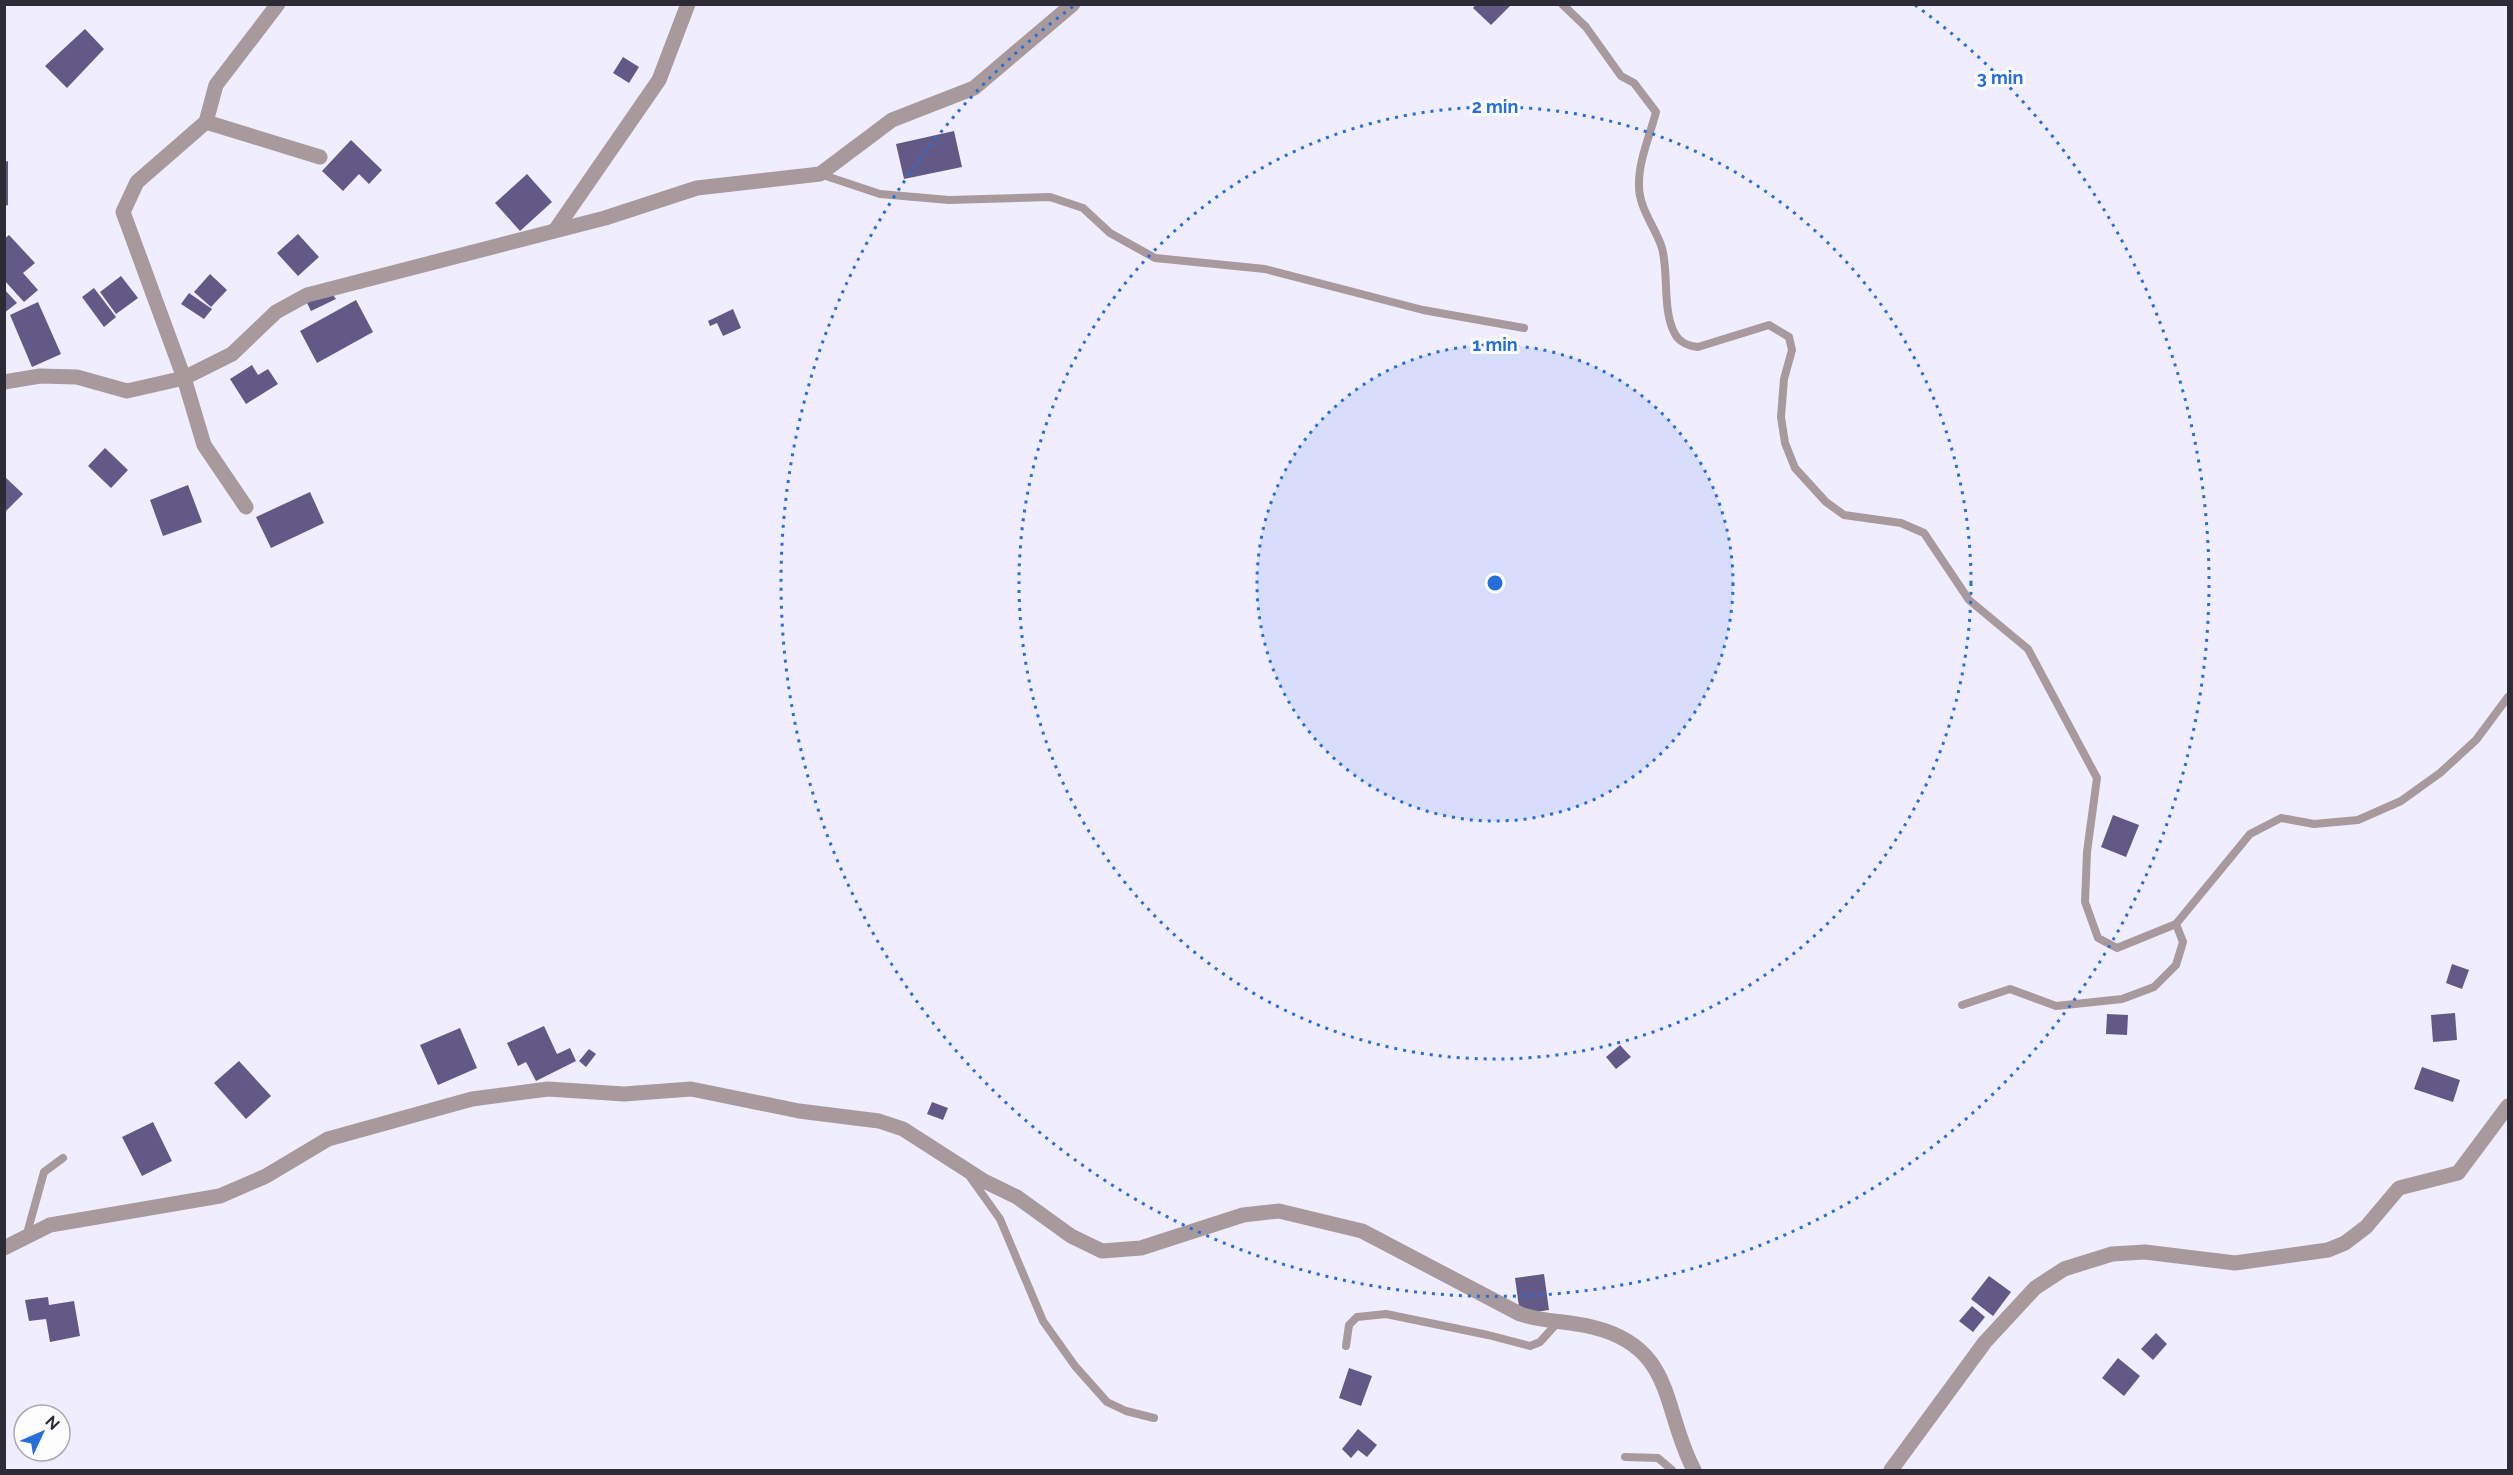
<svg xmlns="http://www.w3.org/2000/svg" width="2513" height="1475" font-family="Raleway,sans-serif">
<style>
.building{fill:#635986}
.lines{fill:none;stroke-linecap:round;stroke-linejoin:round}
.lane{stroke:#a89a9c;stroke-width:8}
.street{stroke:#a89a9c;stroke-width:15}
.ring{fill:none;stroke:#266fdb;stroke-width:3;stroke-dasharray:3 6}
.centre{fill:#266fdb;stroke:#fdfdfd;stroke-width:3}
.ring-label{font-size:18px;text-anchor:middle;font-weight:bold;fill:#266fdb;stroke:#fdfdfd;stroke-width:6;stroke-linejoin:round;paint-order:stroke}
</style>
<rect width="100%" height="100%" fill="#f0edfe"/>
<!-- building -->
<g class="building">
<polygon points="1476,4 1512,4 1491,25 1473,8"/>
<polygon points="85,29 104,49 67,88 45,66"/>
<polygon points="623,57 639,67 629,83 613,73"/>
<polygon points="954,131 962,167 904,179 896,144"/>
<polygon points="351,140 382,170 369,184 359,174 343,191 322,171"/>
<polygon points="8,161 8,205 5,206 5,162"/>
<polygon points="527,174 552,202 520,231 495,203"/>
<polygon points="298,234 319,257 298,276 277,253"/>
<polygon points="9,235 35,263 23,273 38,290 24,302 4,280 4,239"/>
<polygon points="210,274 227,290 211,307 194,292"/>
<polygon points="121,276 138,298 116,314 100,292"/>
<polygon points="94,288 116,317 104,327 82,297"/>
<polygon points="4,289 17,303 4,313"/>
<polygon points="330,291 336,299 311,311 305,299"/>
<polygon points="189,293 212,309 204,319 181,304"/>
<polygon points="356,300 373,332 317,363 300,331"/>
<polygon points="38,302 61,354 32,367 10,315"/>
<polygon points="733,309 741,328 723,336 717,323 710,326 708,321"/>
<polygon points="252,365 258,375 268,369 278,384 246,404 230,379"/>
<polygon points="105,448 128,470 111,488 88,466"/>
<polygon points="4,476 23,494 4,513"/>
<polygon points="188,485 202,522 163,536 150,500"/>
<polygon points="310,492 324,523 271,548 256,517"/>
<polygon points="2113,815 2139,825 2126,857 2101,847"/>
<polygon points="2452,964 2469,970 2462,989 2446,983"/>
<polygon points="2455,1013 2457,1040 2433,1042 2431,1015"/>
<polygon points="2107,1014 2128,1015 2127,1035 2106,1034"/>
<polygon points="544,1026 557,1054 570,1048 576,1061 536,1081 526,1062 518,1066 507,1043"/>
<polygon points="460,1028 477,1068 438,1085 420,1045"/>
<polygon points="1620,1045 1631,1057 1616,1069 1606,1057"/>
<polygon points="589,1049 596,1054 586,1067 579,1061"/>
<polygon points="239,1061 271,1096 246,1119 214,1083"/>
<polygon points="2422,1067 2460,1080 2453,1102 2414,1089"/>
<polygon points="932,1102 948,1108 943,1120 927,1114"/>
<polygon points="153,1122 172,1161 142,1176 122,1137"/>
<polygon points="1544,1274 1549,1310 1520,1314 1515,1278"/>
<polygon points="1989,1276 2011,1292 1993,1316 1971,1299"/>
<polygon points="48,1297 49,1305 74,1301 80,1336 50,1342 46,1319 29,1321 25,1300"/>
<polygon points="1972,1306 1985,1317 1973,1332 1959,1321"/>
<polygon points="2156,1333 2167,1344 2153,1360 2141,1349"/>
<polygon points="2118,1358 2140,1376 2124,1396 2102,1378"/>
<polygon points="1349,1368 1372,1376 1361,1406 1339,1398"/>
<polygon points="1358,1429 1377,1445 1367,1457 1358,1450 1351,1458 1342,1449"/>
</g>
<g class="lines">
<!-- lane -->
<g class="lane">
<path d="M1562,4L1586,27L1621,76L1634,83L1656,112C1650,135 1639,160 1639,183C1638,208 1655,226 1662,248C1669,274 1662,311 1675,334C1679,342 1689,346 1698,347L1769,325L1789,337L1792,350L1784,379L1781,417L1785,443L1795,468L1826,502L1844,515L1901,523L1924,533L1969,600L2028,649L2097,778L2087,852L2085,902L2098,938L2117,948L2176,924L2250,834L2281,818L2314,824L2358,820L2401,801L2440,773L2476,740L2508,697"/>
<polyline points="820,174 880,194 949,200 1050,197 1083,208 1110,233 1155,258 1265,269 1423,310 1524,328"/>
<polyline points="1962,1005 2010,989 2056,1006 2122,999 2154,987 2176,965 2183,942 2176,924"/>
<polyline points="970,1177 1000,1219 1043,1321 1075,1366 1107,1402 1126,1411 1154,1418"/>
<polyline points="26,1237 44,1172 63,1158"/>
<polyline points="1346,1346 1349,1325 1357,1317 1386,1314 1488,1335 1530,1346 1540,1342 1558,1322"/>
<polyline points="1625,1457 1658,1458 1672,1470"/>
</g>
<!-- street -->
<g class="street">
<polyline points="206,122 320,157"/>
<polyline points="556,229 659,80 688,4"/>
<polyline points="4,382 40,376 77,377 127,391 184,378 232,354 276,312 307,295 605,218 697,188 820,174 892,120 974,88 1073,4"/>
<polyline points="246,507 204,445 184,378 123,212 137,182 206,122 216,85 278,4"/>
<path d="M4,1248L50,1225L220,1196L266,1176L328,1139L472,1099L548,1089L624,1094L691,1089L799,1111L879,1121L903,1129L984,1181L1017,1197L1071,1236L1102,1251L1141,1248L1243,1215L1279,1211L1362,1231L1520,1314C1544,1322 1568,1321 1592,1327C1676,1347 1662,1410 1694,1470"/>
<polyline points="1891,1470 1985,1342 2035,1288 2064,1269 2112,1254 2145,1252 2235,1263 2328,1250 2345,1243 2366,1227 2399,1188 2458,1173 2508,1106"/>
</g>
</g>
<!-- distance rings -->
<circle cx="1495" cy="583" r="238" fill="#266fdb" fill-opacity=".12"/>
<g class="ring">
<circle cx="1495" cy="583" r="238"/>
<circle cx="1495" cy="583" r="476"/>
<path d="M1915 5A714 714 0 1 1 1075 5"/>
</g>
<circle cx="1495" cy="583" r="9" class="centre"/>
<g class="ring-label">
<text x="2000" y="84">3 min</text>
<text x="1495" y="113">2 min</text>
<text x="1495" y="351">1 min</text>
</g>
<!-- border -->
<rect width="2513" height="1475" fill="none" stroke="#2d2b35" stroke-width="12"/>
<!-- north arrow -->
<g transform="translate(42 1433) rotate(46)"><circle r="28" fill="#fdfdfd" stroke="#aaa9ad" stroke-width="1.5"/>
<path d="M0-4.5L10 22L0 15L-10 22Z" fill="#266fdb"/>
<text y="-9" font-size="16" font-weight="bold" text-anchor="middle" fill="#2d2b35">N</text>
</g>
</svg>
